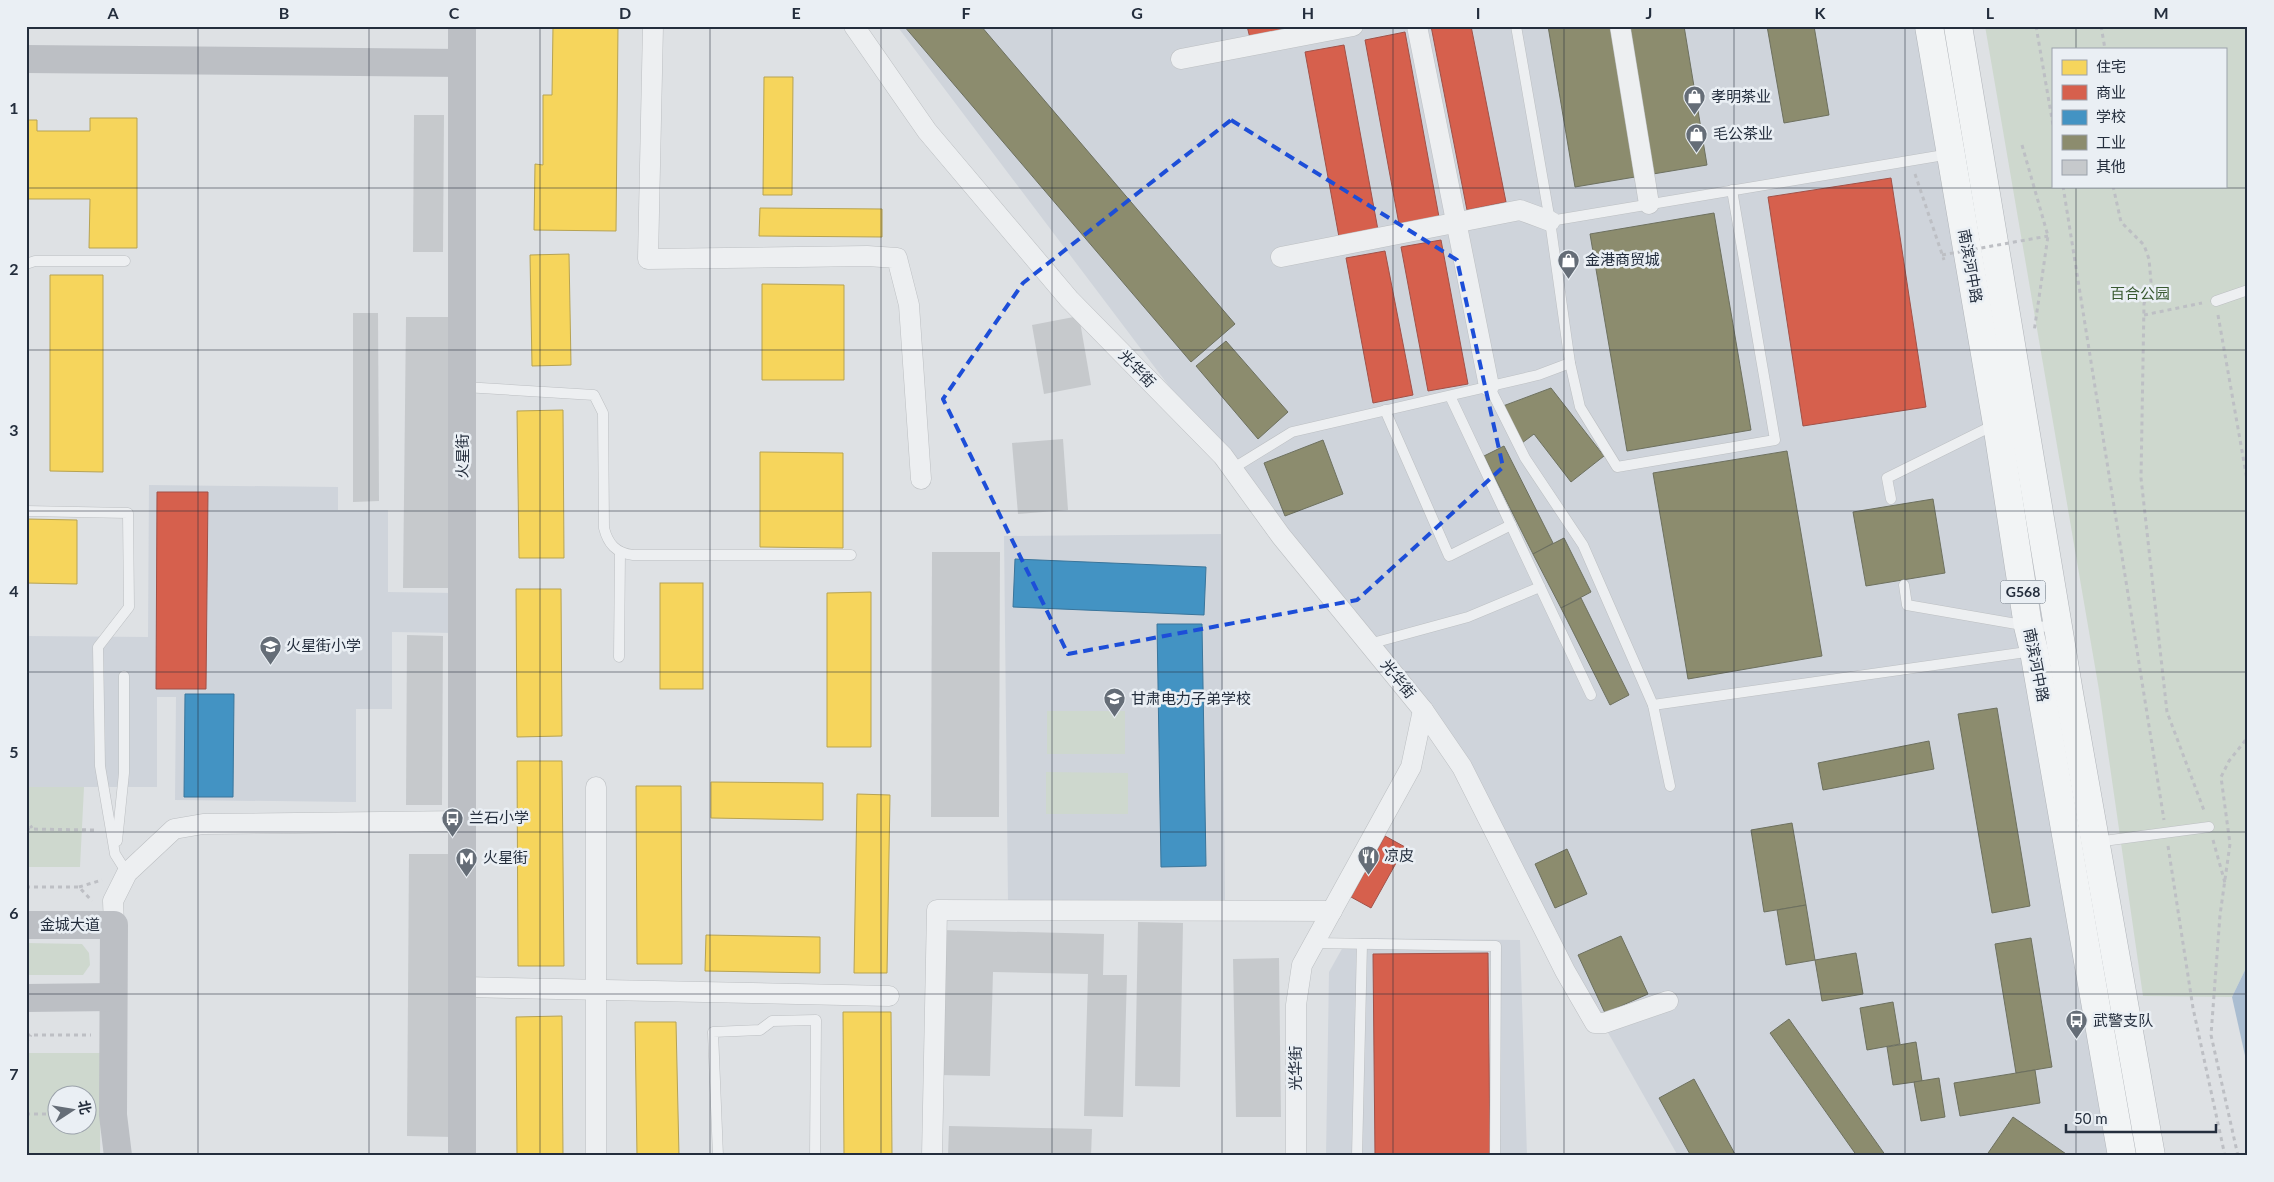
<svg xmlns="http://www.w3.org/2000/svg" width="2274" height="1182" font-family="Lato,'Noto Sans SC',sans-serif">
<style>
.built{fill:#cfd4db}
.green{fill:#ced8ce;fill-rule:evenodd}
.water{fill:#aabdd1}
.homes{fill:#f6d55c;stroke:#b7a353}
.shops{fill:#d6604d;stroke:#a15148}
.schools{fill:#4393c3;stroke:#3a759b}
.industry{fill:#8c8c6e;stroke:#6d705f}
.building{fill:#c6c9cc}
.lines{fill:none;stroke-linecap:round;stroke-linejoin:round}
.lane-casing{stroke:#bcbfc2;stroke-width:11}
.street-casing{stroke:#bcbfc2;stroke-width:21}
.highway-casing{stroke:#b0b4b9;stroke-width:29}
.path{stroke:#bdbfc4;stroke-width:3;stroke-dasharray:4 4;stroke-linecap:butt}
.lane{stroke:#edeff1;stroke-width:10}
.street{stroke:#edeff1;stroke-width:20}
.secondary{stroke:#bcbfc4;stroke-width:28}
.highway{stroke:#f2f4f5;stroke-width:28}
.path-bridge{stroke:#bdbfc4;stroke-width:3;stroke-dasharray:4 4;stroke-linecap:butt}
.marked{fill:none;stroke:#1d4ed8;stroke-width:4;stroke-dasharray:10 6;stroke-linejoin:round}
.grid{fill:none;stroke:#242e3d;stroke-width:1;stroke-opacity:0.55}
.labels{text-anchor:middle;stroke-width:5;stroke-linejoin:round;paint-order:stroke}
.shield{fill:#eaeff4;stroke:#5f6874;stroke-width:1}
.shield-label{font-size:14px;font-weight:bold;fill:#242e3d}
.poi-label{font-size:15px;fill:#242e3d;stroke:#eaeff4;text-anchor:start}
.street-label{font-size:15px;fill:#242e3d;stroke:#eaeff4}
.park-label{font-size:15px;fill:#395a31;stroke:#eaeff4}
.neatline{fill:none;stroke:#242e3d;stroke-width:2}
.grid-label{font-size:16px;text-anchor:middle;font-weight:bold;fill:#242e3d}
</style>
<rect width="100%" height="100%" fill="#dee1e4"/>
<!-- built -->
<g class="built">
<polygon points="897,26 1936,26 2158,1156 1678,1156 1459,770"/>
<polygon points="149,485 338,487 338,510 388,510 388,592 454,593 454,633 392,632 392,709 356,709 356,802 175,800 176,697 157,697 157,787 26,787 26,636 148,637"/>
<polygon points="1221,534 1225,900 1008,902 1004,536"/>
<polygon points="1348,938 1520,940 1527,1156 1326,1156 1329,972"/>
</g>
<!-- green -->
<g class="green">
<path d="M1985,26H2248V964L2232,997L2143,996L2099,690ZM2053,49H2225V186H2053Z"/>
<rect x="1047" y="711" width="78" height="43"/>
<polygon points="1046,772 1128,773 1128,814 1046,814"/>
<polygon points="26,787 84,787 80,867 26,867"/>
<polygon points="26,943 82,944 89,953 90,965 83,975 26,975"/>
<path d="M26,1053H101L100,1156H26ZM58,1094H88V1124H58Z"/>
</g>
<!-- water -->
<polygon class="water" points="2248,964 2248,1069 2232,997"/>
<!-- homes -->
<g class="homes">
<polygon points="553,26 618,26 616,231 534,230 535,164 543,165 543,95 552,95"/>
<polygon points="764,77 793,77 792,195 763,195"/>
<polygon points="90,118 137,118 137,248 89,248 90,199 26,199 26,120 37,120 37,131 90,131"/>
<polygon points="760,208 882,209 882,237 759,236"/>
<polygon points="569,254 571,365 532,366 530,255"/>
<polygon points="50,275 103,275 103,472 50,471"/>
<polygon points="762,284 844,285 844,380 762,380"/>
<polygon points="563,410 564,558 519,558 517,411"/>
<polygon points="760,452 843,453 843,548 760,547"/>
<polygon points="26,519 77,520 77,584 26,583"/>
<rect x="660" y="583" width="43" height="106"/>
<polygon points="516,589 561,589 562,736 517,737"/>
<polygon points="871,592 871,747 827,747 827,593"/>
<polygon points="517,761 562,761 564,966 518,966"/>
<polygon points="711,782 823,783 823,820 711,818"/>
<polygon points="636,786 681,786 682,964 637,964"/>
<polygon points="857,794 890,795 887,973 854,973"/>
<polygon points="706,935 820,937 820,973 705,971"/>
<polygon points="843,1012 891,1012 892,1156 844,1156"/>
<polygon points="562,1016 563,1156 517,1156 516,1017"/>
<polygon points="635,1022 676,1022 679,1156 637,1156"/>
</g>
<!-- shops -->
<g class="shops">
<polygon points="1247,26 1288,26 1289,31 1250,38"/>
<polygon points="1431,26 1471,26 1506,202 1467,210"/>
<polygon points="1405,32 1439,217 1399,224 1365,40"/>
<polygon points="1344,45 1378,230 1339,237 1305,52"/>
<polygon points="1891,178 1926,407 1803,426 1768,197"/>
<polygon points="1441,240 1468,384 1428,391 1401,247"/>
<polygon points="1385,251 1413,395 1373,403 1346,258"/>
<polygon points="157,492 208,492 206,689 156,689"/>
<polygon points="1385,836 1405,847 1371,908 1351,897"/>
<polygon points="1488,953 1490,1155 1375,1156 1373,954"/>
</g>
<!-- schools -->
<g class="schools">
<polygon points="1015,559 1206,567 1204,615 1013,607"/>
<polygon points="1157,624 1202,624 1206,866 1161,867"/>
<polygon points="185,694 234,694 233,797 184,797"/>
</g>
<!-- industry -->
<g class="industry">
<polygon points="904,26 981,26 1235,324 1191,362"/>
<polygon points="1548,26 1684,26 1707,165 1575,187"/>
<polygon points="1767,26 1814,26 1829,115 1784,123"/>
<polygon points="1714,213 1751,430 1627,451 1590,234"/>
<polygon points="1226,341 1288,412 1258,439 1196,366"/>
<polygon points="1551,388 1604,456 1571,482 1534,434 1522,443 1503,406"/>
<polygon points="1323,440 1343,494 1285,516 1264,463"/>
<polygon points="1504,446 1553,543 1533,554 1484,456"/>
<polygon points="1787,451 1822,656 1688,679 1653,473"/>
<polygon points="1933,499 1945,573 1866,586 1853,512"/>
<polygon points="1564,538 1591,592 1561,608 1533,554"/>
<polygon points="1581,598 1629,695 1610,705 1561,608"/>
<polygon points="1997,708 2030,906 1992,913 1958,714"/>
<polygon points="1929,741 1934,769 1823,790 1818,763"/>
<polygon points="1792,823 1806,905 1764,912 1751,830"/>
<polygon points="1567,849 1587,894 1555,908 1535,864"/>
<polygon points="1806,905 1815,960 1786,965 1777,910"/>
<polygon points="1621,936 1648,994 1605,1013 1578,955"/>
<polygon points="2031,938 2052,1067 2016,1073 1995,944"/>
<polygon points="1856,953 1863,994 1822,1001 1815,960"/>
<polygon points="1893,1002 1900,1044 1867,1050 1860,1008"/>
<polygon points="1789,1019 1886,1156 1857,1156 1770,1033"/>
<polygon points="1916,1042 1922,1081 1893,1085 1887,1047"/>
<polygon points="2035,1070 2040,1103 1960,1116 1954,1083"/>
<polygon points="1939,1078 1945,1117 1921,1121 1914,1082"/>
<polygon points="1694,1079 1736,1156 1691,1156 1659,1098"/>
<polygon points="2013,1117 2069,1156 1986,1156"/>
</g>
<!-- building -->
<g class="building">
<polygon points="414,115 444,115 443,252 413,252"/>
<polygon points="353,313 378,313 379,501 353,502"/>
<polygon points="1079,316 1091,385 1044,394 1032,325"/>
<polygon points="406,317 450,317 449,588 403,588"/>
<polygon points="1063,439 1068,510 1018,514 1012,443"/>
<polygon points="932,552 1000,552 999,817 931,817"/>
<polygon points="407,635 443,636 442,805 406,805"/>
<polygon points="409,854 455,854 453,1137 407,1136"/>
<polygon points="1138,922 1183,923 1180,1087 1135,1086"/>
<polygon points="941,930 1104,934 1103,975 1127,975 1123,1117 1084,1116 1088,974 993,972 990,1076 938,1075"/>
<polygon points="1279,958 1281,1117 1236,1117 1233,959"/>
<polygon points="949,1126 1092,1129 1091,1156 948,1156"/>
</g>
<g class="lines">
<defs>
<g id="lane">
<polyline points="1516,26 1550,221 1570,363 1580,407 1617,467 1775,440 1732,190"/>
<polyline points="1550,221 1950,154"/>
<polyline points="26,264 35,261 125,261"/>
<polyline points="2216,301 2248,290"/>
<polyline points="1489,386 1525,458 1583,545 1653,705 2034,651"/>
<path d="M464,387L594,395L603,413L604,528C608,544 616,553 633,555H851"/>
<polyline points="1450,396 1591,695"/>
<polyline points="1385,410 1449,556 1511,525"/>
<polyline points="1232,469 1292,432 1538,375 1570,363"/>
<polyline points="1891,499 1887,478 1996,424"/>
<polyline points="26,511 128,513 129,607 98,647 100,766 115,854 127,873"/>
<polyline points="1904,585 1907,605 2028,626 2057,627"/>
<polyline points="1369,644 1468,617 1540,587"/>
<polyline points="619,657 620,552"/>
<polyline points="1653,705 1670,786"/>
<polyline points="117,841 124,773 124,676"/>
<polyline points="2096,842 2209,827"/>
<polyline points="1315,943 1496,946 1495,1156"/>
<polyline points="718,1156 713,1032 760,1030 772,1021 816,1020 815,1156"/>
<polyline points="1357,1156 1362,944"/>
</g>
<g id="street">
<polyline points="653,26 648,259 867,256 897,258 909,305 921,479"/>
<polyline points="854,26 927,131 1069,299 1223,456 1281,536 1423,710 1462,767 1565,971 1595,1023 1604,1023 1668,1001"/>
<polyline points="1417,26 1489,386"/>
<polyline points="1620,26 1649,204"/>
<polyline points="1181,59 1353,26"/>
<polyline points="1281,257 1520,210 1550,221"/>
<polyline points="596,787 596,1156"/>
<polyline points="114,925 113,901 127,873 174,829 203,824 464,821"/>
<polyline points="463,987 889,996"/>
<polyline points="932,1156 937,910 1332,911"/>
<polyline points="1296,1156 1296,1005 1302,965 1411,767 1423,710"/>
</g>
<g id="highway">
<polyline points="1929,26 1997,424 2028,626 2034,651 2122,1156"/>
<polyline points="1958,26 2069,693 2151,1156"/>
</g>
</defs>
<!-- lane casing -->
<use href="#lane" class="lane-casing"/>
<!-- street casing -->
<use href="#street" class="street-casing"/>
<!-- highway casing -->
<use href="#highway" class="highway-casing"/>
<!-- path -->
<g class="path">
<polyline points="2036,26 2053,125"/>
<polyline points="2101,26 2105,49"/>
<polyline points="2022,145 2048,236 2034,332"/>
<polyline points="1915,174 1944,260"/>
<polyline points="2063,186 2164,820"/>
<polyline points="2113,186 2121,222 2144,245 2149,259 2151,282 2144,304 2141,478 2167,712 2205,813"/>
<polyline points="2144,315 2202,303"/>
<polyline points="2218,315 2248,485"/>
<polyline points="26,819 32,828"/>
<polyline points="26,829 96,830"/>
<polyline points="2213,840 2225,883"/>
<polyline points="2168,846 2193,1008 2225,1156"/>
<polyline points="26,887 79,887 92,901"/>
<polyline points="79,887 102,880"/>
<polyline points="26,1035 91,1035"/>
<polyline points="26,1043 31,1035"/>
<polyline points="26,1114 58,1114"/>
<polyline points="2238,1156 2211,1035 2220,915 2230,844 2221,777 2229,761 2248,737"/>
</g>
<!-- lane -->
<use href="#lane" class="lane"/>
<!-- street -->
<use href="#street" class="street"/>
<!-- secondary -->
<g class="secondary">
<polyline points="26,59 462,63"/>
<polyline points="26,925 114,925 113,1115 118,1156"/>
<polyline points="26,998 113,997"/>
<polyline points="462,1156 462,26"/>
</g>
<!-- highway -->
<use href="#highway" class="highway"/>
<!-- path-bridge -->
<polyline class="path-bridge" points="1942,255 2048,236"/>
</g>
<!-- marked area -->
<path class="marked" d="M1231,120L1457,260L1503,467L1357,600L1068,654L943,399L1023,283Z"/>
<!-- grid -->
<path class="grid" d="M198,26V1156M369,26V1156M540,26V1156M710,26V1156M881,26V1156M1052,26V1156M1222,26V1156M1393,26V1156M1564,26V1156M1734,26V1156M1905,26V1156M2076,26V49M2076,186V1156M26,188H2248M26,350H2248M26,511H2248M26,672H2248M26,832H2248M26,994H2248"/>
<!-- icons -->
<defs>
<symbol id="shop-pin" viewBox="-11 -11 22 30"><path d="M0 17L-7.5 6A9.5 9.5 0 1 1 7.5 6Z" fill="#656d77" stroke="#eaeff4"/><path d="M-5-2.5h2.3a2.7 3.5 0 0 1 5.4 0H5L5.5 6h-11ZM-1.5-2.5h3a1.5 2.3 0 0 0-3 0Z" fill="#fff"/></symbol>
<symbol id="school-pin" viewBox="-11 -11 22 30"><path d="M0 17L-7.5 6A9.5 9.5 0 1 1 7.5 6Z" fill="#656d77" stroke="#eaeff4"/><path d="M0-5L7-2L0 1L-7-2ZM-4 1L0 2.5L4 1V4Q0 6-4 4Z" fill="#fff"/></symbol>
<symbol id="bus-pin" viewBox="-11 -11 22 30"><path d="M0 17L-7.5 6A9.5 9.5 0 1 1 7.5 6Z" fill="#656d77" stroke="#eaeff4"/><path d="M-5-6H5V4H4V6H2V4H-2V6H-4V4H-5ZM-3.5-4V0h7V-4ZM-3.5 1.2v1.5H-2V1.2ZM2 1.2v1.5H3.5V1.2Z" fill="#fff"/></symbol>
<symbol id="restaurant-pin" viewBox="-11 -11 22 30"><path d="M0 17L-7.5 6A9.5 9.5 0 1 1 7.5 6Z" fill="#656d77" stroke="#eaeff4"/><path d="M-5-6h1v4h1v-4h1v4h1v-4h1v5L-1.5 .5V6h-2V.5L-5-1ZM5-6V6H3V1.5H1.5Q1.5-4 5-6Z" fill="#fff"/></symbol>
<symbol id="metro-pin" viewBox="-11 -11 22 30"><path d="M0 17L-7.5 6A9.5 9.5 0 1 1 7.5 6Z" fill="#656d77" stroke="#eaeff4"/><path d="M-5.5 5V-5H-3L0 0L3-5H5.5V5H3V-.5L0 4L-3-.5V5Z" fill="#fff"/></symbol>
</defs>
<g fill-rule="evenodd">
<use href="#shop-pin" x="1682" y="84" width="25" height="34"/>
<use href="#shop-pin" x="1684" y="122" width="25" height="34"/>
<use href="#shop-pin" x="1556" y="248" width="25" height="34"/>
<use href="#school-pin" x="258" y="634" width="25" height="34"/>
<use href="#school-pin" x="1102" y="686" width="25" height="34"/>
<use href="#bus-pin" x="440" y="806" width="25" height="34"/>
<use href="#restaurant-pin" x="1356" y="844" width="25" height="34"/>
<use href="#metro-pin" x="454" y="846" width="25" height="34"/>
<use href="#bus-pin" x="2064" y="1008" width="25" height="34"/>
</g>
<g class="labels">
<!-- shield labels -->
<rect class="shield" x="2000.5" y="580.5" width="45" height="23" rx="4"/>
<g class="shield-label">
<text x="2023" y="597">G568</text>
</g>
<!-- poi labels -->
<g class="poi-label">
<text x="1711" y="102">孝明茶业</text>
<text x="1713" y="139">毛公茶业</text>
<text x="1585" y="265">金港商贸城</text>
<text x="286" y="651">火星街小学</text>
<text x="1131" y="704">甘肃电力子弟学校</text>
<text x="469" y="823">兰石小学</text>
<text x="1384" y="861">凉皮</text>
<text x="483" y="863">火星街</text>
<text x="2093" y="1026">武警支队</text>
</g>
<!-- street labels -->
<g class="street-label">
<text transform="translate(1970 266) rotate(80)" y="5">南滨河中路</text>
<text transform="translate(1137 369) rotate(46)" y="5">光华街</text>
<text transform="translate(463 456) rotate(-90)" y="5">火星街</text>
<text transform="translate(2036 665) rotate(79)" y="5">南滨河中路</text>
<text transform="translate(1398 679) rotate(51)" y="5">光华街</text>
<text x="70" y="930">金城大道</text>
<text transform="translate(1296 1068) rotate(-90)" y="5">光华街</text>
</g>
<!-- park labels -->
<g class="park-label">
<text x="2140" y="299">百合公园</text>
</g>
</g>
<!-- border -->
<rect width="2274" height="1182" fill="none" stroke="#eaeff4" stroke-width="55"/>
<!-- legend -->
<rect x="2052" y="48" width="175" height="140" fill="#eaeff4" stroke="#9ba2ab"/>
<rect x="2062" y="60" width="25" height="15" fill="#f6d55c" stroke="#9ba2ab"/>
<text x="2096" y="72" font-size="15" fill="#242e3d">住宅</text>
<rect x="2062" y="85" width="25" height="15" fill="#d6604d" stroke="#9ba2ab"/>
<text x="2096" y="98" font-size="15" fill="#242e3d">商业</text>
<rect x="2062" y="110" width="25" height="15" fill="#4393c3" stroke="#9ba2ab"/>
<text x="2096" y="122" font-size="15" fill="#242e3d">学校</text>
<rect x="2062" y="135" width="25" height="15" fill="#8c8c6e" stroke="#9ba2ab"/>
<text x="2096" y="148" font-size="15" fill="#242e3d">工业</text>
<rect x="2062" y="160" width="25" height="15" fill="#c6c9cc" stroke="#9ba2ab"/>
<text x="2096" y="172" font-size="15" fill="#242e3d">其他</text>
<!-- north arrow -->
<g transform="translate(72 1110) rotate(78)"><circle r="24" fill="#eaeff4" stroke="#9ba2ab"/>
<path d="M0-4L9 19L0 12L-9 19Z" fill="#656d77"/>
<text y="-8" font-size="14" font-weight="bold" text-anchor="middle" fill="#242e3d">北</text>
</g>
<!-- scale -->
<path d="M2066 1124v8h150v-8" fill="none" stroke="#242e3d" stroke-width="2.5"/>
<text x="2074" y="1124" font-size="15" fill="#242e3d" stroke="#eaeff4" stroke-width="4" paint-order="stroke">50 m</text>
<rect x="28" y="28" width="2218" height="1126" class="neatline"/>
<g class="grid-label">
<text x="113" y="19">A</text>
<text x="284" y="19">B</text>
<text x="454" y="19">C</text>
<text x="625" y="19">D</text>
<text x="796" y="19">E</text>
<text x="966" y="19">F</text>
<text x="1137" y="19">G</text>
<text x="1308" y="19">H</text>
<text x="1478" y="19">I</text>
<text x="1649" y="19">J</text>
<text x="1820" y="19">K</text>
<text x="1990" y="19">L</text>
<text x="2161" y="19">M</text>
<text x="14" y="114">1</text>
<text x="14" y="275">2</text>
<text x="14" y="436">3</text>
<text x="14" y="597">4</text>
<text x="14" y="758">5</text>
<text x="14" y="919">6</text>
<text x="14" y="1080">7</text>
</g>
</svg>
